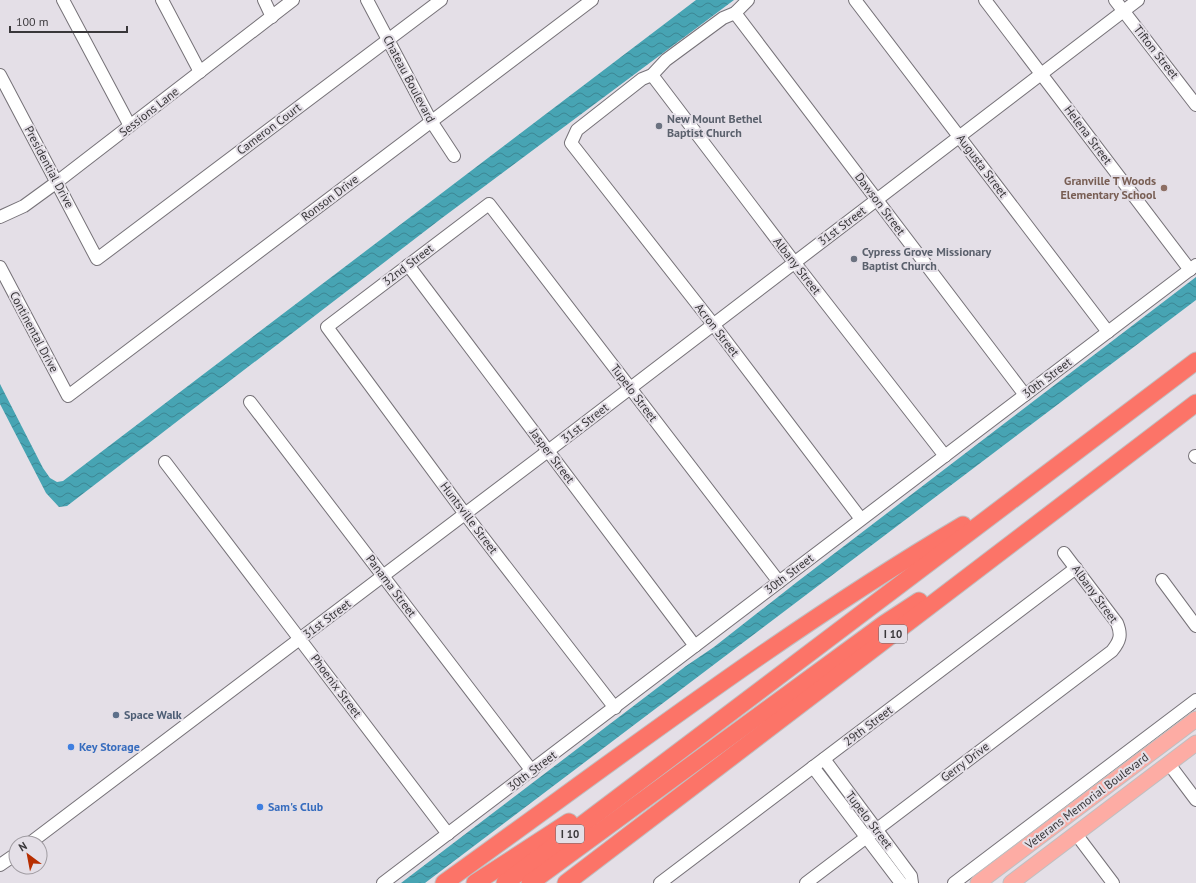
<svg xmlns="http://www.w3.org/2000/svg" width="1196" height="883" font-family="'PT Sans',sans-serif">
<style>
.water{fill:url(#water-waves)}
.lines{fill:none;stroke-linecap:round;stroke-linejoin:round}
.minor-casing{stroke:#767278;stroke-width:14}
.major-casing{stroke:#c0bfc0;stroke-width:17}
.highway-casing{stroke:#c0bfc0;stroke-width:19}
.minor{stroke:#fff;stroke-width:12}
.major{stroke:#fdaca4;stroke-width:15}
.highway{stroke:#fc7468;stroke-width:17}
.worship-dot{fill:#6b7280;stroke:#e4dfe7;stroke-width:1.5}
.education-dot{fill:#8d6e63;stroke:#e4dfe7;stroke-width:1.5}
.service-dot{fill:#5c6f8a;stroke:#e4dfe7;stroke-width:1.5}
.shop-dot{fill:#3f7fe0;stroke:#e4dfe7;stroke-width:1.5}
.labels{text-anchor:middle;stroke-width:4;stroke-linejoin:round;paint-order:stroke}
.shield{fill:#e4dfe7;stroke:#6c696e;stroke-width:1}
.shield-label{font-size:11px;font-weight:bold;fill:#39373a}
.street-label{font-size:12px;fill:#39373a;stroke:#e4dfe7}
.worship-label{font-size:12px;font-weight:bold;fill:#5b616d;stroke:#e4dfe7;text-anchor:start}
.education-label{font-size:12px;font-weight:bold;fill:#785e54;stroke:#e4dfe7;text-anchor:end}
.service-label{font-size:12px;font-weight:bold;fill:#4e5e75;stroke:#e4dfe7;text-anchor:start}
.shop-label{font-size:12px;font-weight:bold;fill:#366cbe;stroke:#e4dfe7;text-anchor:start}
</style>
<defs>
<pattern id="water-waves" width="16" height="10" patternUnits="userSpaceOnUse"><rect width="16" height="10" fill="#47a4b3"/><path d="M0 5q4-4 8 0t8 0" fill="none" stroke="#3c8693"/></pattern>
</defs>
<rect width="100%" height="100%" fill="#e4dfe7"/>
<!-- water -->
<g class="water">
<polygon points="696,0 734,0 442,218 67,506 59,507 46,493 0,404 0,384 43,468 50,478 57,482 63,481"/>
<polygon points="1196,277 1196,300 425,883 401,883 686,666 714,647 797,582"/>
</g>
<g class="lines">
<defs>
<g id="minor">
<polyline points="63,0 130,126"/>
<polyline points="162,0 200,72"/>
<polyline points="264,0 272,17"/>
<polyline points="367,0 431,121 454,156"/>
<polyline points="748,0 735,13 723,18 666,60 652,75 642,79 577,130 571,143 713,324 861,519"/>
<polyline points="855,0 1108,332"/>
<polyline points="985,0 1190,270"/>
<polyline points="1115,0 1196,105"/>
<polyline points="735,13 1025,395"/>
<polyline points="0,75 97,259 441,0"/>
<polyline points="652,75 794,262 945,456"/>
<polyline points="0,217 24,206 57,182 293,0"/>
<polyline points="408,265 695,646"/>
<polyline points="0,267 68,396 592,0"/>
<polyline points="250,402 532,771"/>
<polyline points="1195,456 1196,457"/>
<polyline points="165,462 448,834"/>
<polyline points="1162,580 1196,626"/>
<polyline points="615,708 465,514 327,327 489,204 779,582"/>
<polyline points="824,759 911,876 912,883"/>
<polyline points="1169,764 1196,800"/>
<polyline points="813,767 901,883"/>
<polyline points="1076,834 1113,883"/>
<polyline points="30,843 548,451 1138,0"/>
<polyline points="0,865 16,854"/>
<polyline points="383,883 1196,265"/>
<polyline points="660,883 1076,568"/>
<path d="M806,883L1112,651C1120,641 1122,635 1117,623L1064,553"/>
<polyline points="954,883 1196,700"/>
</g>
<g id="major">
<polyline points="978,883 1196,719"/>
<polyline points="1011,883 1196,743"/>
</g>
<g id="highway">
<path d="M444,883C614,761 782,632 963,525"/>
<polyline points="475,883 569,822"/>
<polyline points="505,883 1196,361"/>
<polyline points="530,883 884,624 919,601"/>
<polyline points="566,883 1196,403"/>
</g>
</defs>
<!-- minor casing -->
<use href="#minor" class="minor-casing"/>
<!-- major casing -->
<use href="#major" class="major-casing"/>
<!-- highway casing -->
<use href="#highway" class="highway-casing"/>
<!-- minor -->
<use href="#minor" class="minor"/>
<!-- major -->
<use href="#major" class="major"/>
<!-- highway -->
<use href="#highway" class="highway"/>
</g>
<!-- markers -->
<g class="worship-dot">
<circle cx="659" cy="126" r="4"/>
<circle cx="854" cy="259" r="4"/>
</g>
<circle class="education-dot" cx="1164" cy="188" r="4"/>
<circle class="service-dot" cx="116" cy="715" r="4"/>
<g class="shop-dot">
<circle cx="71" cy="747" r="4"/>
<circle cx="260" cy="807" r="4"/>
</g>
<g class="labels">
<!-- shield labels -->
<g class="shield">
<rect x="879" y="625" width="28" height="18" rx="3"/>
<rect x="556" y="825" width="28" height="18" rx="3"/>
</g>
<g class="shield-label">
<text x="893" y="638">I 10</text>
<text x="570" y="838">I 10</text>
</g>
<!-- street labels -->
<g class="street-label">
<text transform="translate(1156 52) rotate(52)" y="4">Tifton Street</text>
<text transform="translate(409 79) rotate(62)" y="4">Chateau Boulevard</text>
<text transform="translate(149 112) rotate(-38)" y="4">Sessions Lane</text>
<text transform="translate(269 129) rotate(-37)" y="4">Cameron Court</text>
<text transform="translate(1088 135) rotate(53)" y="4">Helena Street</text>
<text transform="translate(982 166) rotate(53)" y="4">Augusta Street</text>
<text transform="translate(49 167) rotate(62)" y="4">Presidential Drive</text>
<text transform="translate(330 198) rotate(-37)" y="4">Ronson Drive</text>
<text transform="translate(880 204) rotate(53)" y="4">Dawson Street</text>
<text transform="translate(842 226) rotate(-37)" y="4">31st Street</text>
<text transform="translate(408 265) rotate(-37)" y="4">32nd Street</text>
<text transform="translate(797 266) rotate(52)" y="4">Albany Street</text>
<text transform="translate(717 330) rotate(52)" y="4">Acron Street</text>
<text transform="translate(34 332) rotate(62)" y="4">Continental Drive</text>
<text transform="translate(1047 378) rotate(-37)" y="4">30th Street</text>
<text transform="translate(634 393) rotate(53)" y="4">Tupelo Street</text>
<text transform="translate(585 423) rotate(-38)" y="4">31st Street</text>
<text transform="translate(552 456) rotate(53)" y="4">Jasper Street</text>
<text transform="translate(469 518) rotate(53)" y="4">Huntsville Street</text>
<text transform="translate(789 574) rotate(-37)" y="4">30th Street</text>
<text transform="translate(391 586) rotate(53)" y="4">Panama Street</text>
<text transform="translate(1095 594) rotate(54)" y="4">Albany Street</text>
<text transform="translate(327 619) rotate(-37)" y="4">31st Street</text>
<text transform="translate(336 686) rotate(53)" y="4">Phoenix Street</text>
<text transform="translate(868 726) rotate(-37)" y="4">29th Street</text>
<text transform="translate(965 762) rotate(-37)" y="4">Gerry Drive</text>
<text transform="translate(532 771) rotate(-37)" y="4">30th Street</text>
<text transform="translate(1087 801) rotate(-37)" y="4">Veterans Memorial Boulevard</text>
<text transform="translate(869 820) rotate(53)" y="4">Tupelo Street</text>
</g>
<!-- worship labels -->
<g class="worship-label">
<text x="667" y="123">New Mount Bethel<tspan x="667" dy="14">Baptist Church</tspan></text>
<text x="862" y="256">Cypress Grove Missionary<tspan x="862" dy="14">Baptist Church</tspan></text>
</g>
<!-- education labels -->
<g class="education-label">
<text x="1156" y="185">Granville T Woods<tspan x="1156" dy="14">Elementary School</tspan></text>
</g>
<!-- service labels -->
<g class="service-label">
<text x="124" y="719">Space Walk</text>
</g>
<!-- shop labels -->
<g class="shop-label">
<text x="79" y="751">Key Storage</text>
<text x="268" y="811">Sam's Club</text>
</g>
</g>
<!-- north arrow -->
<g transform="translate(28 855) rotate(328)"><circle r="19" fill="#e4dfe7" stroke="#a09ca2"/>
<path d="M0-3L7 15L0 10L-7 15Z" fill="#b72e00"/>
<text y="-6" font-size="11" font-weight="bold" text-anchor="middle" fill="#39373a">N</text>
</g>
<!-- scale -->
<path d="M10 26v6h117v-6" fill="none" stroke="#39373a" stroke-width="2"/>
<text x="16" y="26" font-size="12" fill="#39373a" stroke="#e4dfe7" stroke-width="3" paint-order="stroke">100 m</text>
</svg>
